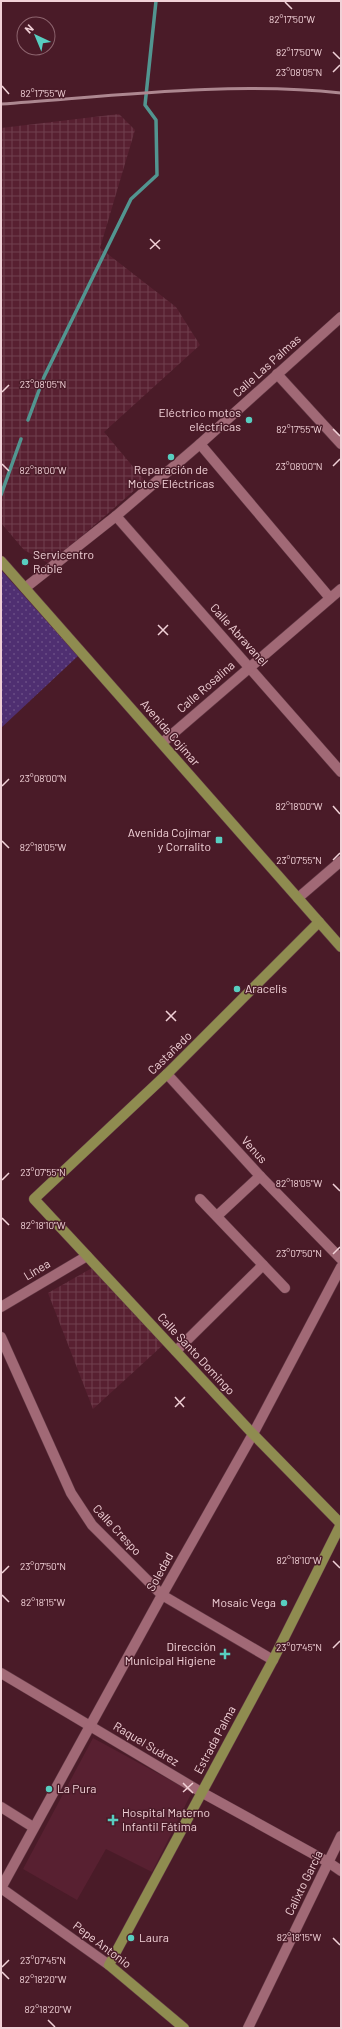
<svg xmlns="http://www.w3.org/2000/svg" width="342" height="2029" font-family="Barlow,sans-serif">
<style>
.built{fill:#582031}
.industrial{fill:url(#industrial-grid)}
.grass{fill:url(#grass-dots)}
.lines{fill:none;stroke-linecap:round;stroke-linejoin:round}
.stream{stroke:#529590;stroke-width:3.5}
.minor-casing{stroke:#613844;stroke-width:11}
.major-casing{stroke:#613844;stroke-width:11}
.minor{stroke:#a16976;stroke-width:10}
.major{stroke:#8f8c50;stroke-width:10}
.rail{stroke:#ad8790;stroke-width:3}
.ticks{fill:none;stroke:#f1d1d7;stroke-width:1.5}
.poi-dot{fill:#58cec0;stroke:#4a1b28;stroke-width:1.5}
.labels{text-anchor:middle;stroke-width:3;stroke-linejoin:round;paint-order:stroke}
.street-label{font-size:12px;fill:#f1d1d7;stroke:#4a1b28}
.poi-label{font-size:12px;fill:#f1d1d7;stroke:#4a1b28;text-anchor:start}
.ticks-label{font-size:10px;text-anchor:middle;fill:#f1d1d7;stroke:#4a1b28;stroke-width:3;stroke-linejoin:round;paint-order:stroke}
</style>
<defs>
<pattern id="industrial-grid" width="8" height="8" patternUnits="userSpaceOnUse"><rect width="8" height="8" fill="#582031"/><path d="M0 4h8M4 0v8" fill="none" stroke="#703f4e"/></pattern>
<pattern id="grass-dots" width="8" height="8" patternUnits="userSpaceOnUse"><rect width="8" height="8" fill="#4f2f71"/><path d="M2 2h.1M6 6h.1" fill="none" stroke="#694c84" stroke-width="1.8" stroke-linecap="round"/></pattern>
</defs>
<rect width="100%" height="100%" fill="#4a1b28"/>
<!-- built -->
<polygon class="built" points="93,1738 192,1792 152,1872 106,1849 77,1900 23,1869"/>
<!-- industrial -->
<g class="industrial">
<polygon points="119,114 135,130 100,248 176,307 200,345 104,432 145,481 50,564 24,550 1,523 1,128"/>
<polygon points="92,1268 163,1345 93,1409 48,1293"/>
</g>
<!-- grass -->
<polygon class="grass" points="1,570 78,656 1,728"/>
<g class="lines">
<!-- stream -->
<g class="stream">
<polyline points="28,420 44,377 131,199 157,175 156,120 145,105 156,1"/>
<polyline points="1,495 21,439"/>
</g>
<defs>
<g id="minor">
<polyline points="277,374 341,444"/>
<polyline points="200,444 330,598"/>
<polyline points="116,516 341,772"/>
<polyline points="25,588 116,516 200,444 341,317"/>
<polyline points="162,743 341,589"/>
<polyline points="298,898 341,861"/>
<polyline points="167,1074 260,1176 341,1259"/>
<polyline points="200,1199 285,1288"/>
<polyline points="217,1216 260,1176"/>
<polyline points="1,1307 87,1256"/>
<polyline points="1,1337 71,1493 92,1525 162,1595 273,1660"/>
<polyline points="176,1351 263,1265"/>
<polyline points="1,1673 201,1792 328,1862 341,1871"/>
<polyline points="1,1807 33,1827"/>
<polyline points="1,1888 162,1595 253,1434 341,1267"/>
<polyline points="1,1888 109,1965"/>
<polyline points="248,2028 341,1836"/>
</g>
<g id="major">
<polyline points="1,561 341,947"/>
<polyline points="319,922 167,1074 34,1199 253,1434 341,1524"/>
<polyline points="184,2028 109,1965 273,1660 341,1524"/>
</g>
</defs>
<!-- minor casing -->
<use href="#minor" class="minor-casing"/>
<!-- major casing -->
<use href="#major" class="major-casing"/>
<!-- minor -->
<use href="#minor" class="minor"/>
<!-- major -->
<use href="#major" class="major"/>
<!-- rail -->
<path class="rail" d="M1,104C113,96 229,81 341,93"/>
</g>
<!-- ticks -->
<path class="ticks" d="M285,2L292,9M333,52L340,59M333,72L340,65M2,86L9,94M150,239L160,249M150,249L160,240M2,392L9,385M333,429L340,436M2,464L9,471M333,466L340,459M158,625L168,635M158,635L168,625M2,786L9,779M333,806L340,814M2,841L9,848M333,860L340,853M166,1011L176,1021M166,1021L176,1011M2,1180L9,1173M333,1184L340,1191M2,1218L9,1225M333,1254L340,1247M175,1397L184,1407M175,1407L185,1397M333,1561L340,1568M2,1573L9,1566M2,1595L9,1602M333,1648L340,1641M183,1783L193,1793M183,1792L193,1783M333,1938L340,1945M2,1967L9,1960M2,1972L9,1979M48,2020L55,2027"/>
<!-- markers -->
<g class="poi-dot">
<circle cx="249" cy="420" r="4"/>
<circle cx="171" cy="457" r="4"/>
<circle cx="25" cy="562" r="4"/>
<rect x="215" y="836" width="8" height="8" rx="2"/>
<circle cx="237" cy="989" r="4"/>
<circle cx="284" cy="1603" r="4"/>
<path d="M223 1648h4v4h4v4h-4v4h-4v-4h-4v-4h4z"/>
<circle cx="49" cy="1789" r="4"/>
<path d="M111 1814h4v4h4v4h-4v4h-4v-4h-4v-4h4z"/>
<circle cx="131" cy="1938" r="4"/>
</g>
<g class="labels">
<!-- street labels -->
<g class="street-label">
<text transform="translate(267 366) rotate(-42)" y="4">Calle Las Palmas</text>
<text transform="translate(239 635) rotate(48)" y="4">Calle Abravanel</text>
<text transform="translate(206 687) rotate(-41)" y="4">Calle Rosalina</text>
<text transform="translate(170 733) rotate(49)" y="4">Avenida Cojímar</text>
<text transform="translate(170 1053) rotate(-44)" y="4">Castañedo</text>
<text transform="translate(254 1150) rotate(48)" y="4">Venus</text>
<text transform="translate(37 1270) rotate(-31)" y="4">Línea</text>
<text transform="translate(196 1354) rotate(47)" y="4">Calle Santo Domingo</text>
<text transform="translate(117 1530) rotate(47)" y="4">Calle Crespo</text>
<text transform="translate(160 1572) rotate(-61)" y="4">Soledad</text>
<text transform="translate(215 1740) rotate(-62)" y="4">Estrada Palma</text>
<text transform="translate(146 1744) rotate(31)" y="4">Raquel Suárez</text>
<text transform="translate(304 1883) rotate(-64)" y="4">Calixto García</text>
<text transform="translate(102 1945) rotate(37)" y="4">Pepe Antonio</text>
</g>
<!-- poi labels -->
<g class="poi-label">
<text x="241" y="417" text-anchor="end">Eléctrico motos<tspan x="241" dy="14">eléctricas</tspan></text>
<text x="171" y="474" text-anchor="middle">Reparación de<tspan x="171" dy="14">Motos Eléctricas</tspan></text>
<text x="33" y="559">Servicentro<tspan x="33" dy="14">Roble</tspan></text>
<text x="211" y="837" text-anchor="end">Avenida Cojímar<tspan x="211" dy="14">y Corralito</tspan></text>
<text x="245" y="993">Aracelis</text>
<text x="276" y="1607" text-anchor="end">Mosaic Vega</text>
<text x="216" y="1651" text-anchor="end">Dirección<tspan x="216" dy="14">Municipal Higiene</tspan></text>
<text x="57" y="1793">La Pura</text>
<text x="122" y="1817">Hospital Materno<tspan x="122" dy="14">Infantil Fátima</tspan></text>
<text x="139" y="1942">Laura</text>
</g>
</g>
<g class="ticks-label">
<text x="292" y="23">82°17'50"W</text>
<text x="299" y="56">82°17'50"W</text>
<text x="299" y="76">23°08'05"N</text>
<text x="43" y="97">82°17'55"W</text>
<text x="43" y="388">23°08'05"N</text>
<text x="299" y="433">82°17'55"W</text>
<text x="299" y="470">23°08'00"N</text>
<text x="43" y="474">82°18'00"W</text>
<text x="43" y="782">23°08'00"N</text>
<text x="299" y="810">82°18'00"W</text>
<text x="43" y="851">82°18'05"W</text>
<text x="299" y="864">23°07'55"N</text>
<text x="43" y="1176">23°07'55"N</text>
<text x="299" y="1187">82°18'05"W</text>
<text x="43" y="1229">82°18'10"W</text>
<text x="299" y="1257">23°07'50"N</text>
<text x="299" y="1564">82°18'10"W</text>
<text x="43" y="1570">23°07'50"N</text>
<text x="43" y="1606">82°18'15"W</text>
<text x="299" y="1651">23°07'45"N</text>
<text x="299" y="1941">82°18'15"W</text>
<text x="43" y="1964">23°07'45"N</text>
<text x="43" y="1983">82°18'20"W</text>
<text x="48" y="2013">82°18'20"W</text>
</g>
<!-- border -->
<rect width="342" height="2029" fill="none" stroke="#f1d1d7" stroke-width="4"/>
<!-- north arrow -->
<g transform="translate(36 36) rotate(316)"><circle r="19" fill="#4a1b28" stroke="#8d646e"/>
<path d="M0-3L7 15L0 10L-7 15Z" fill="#58cec0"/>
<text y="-6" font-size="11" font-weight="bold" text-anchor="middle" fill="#f1d1d7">N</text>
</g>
</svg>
